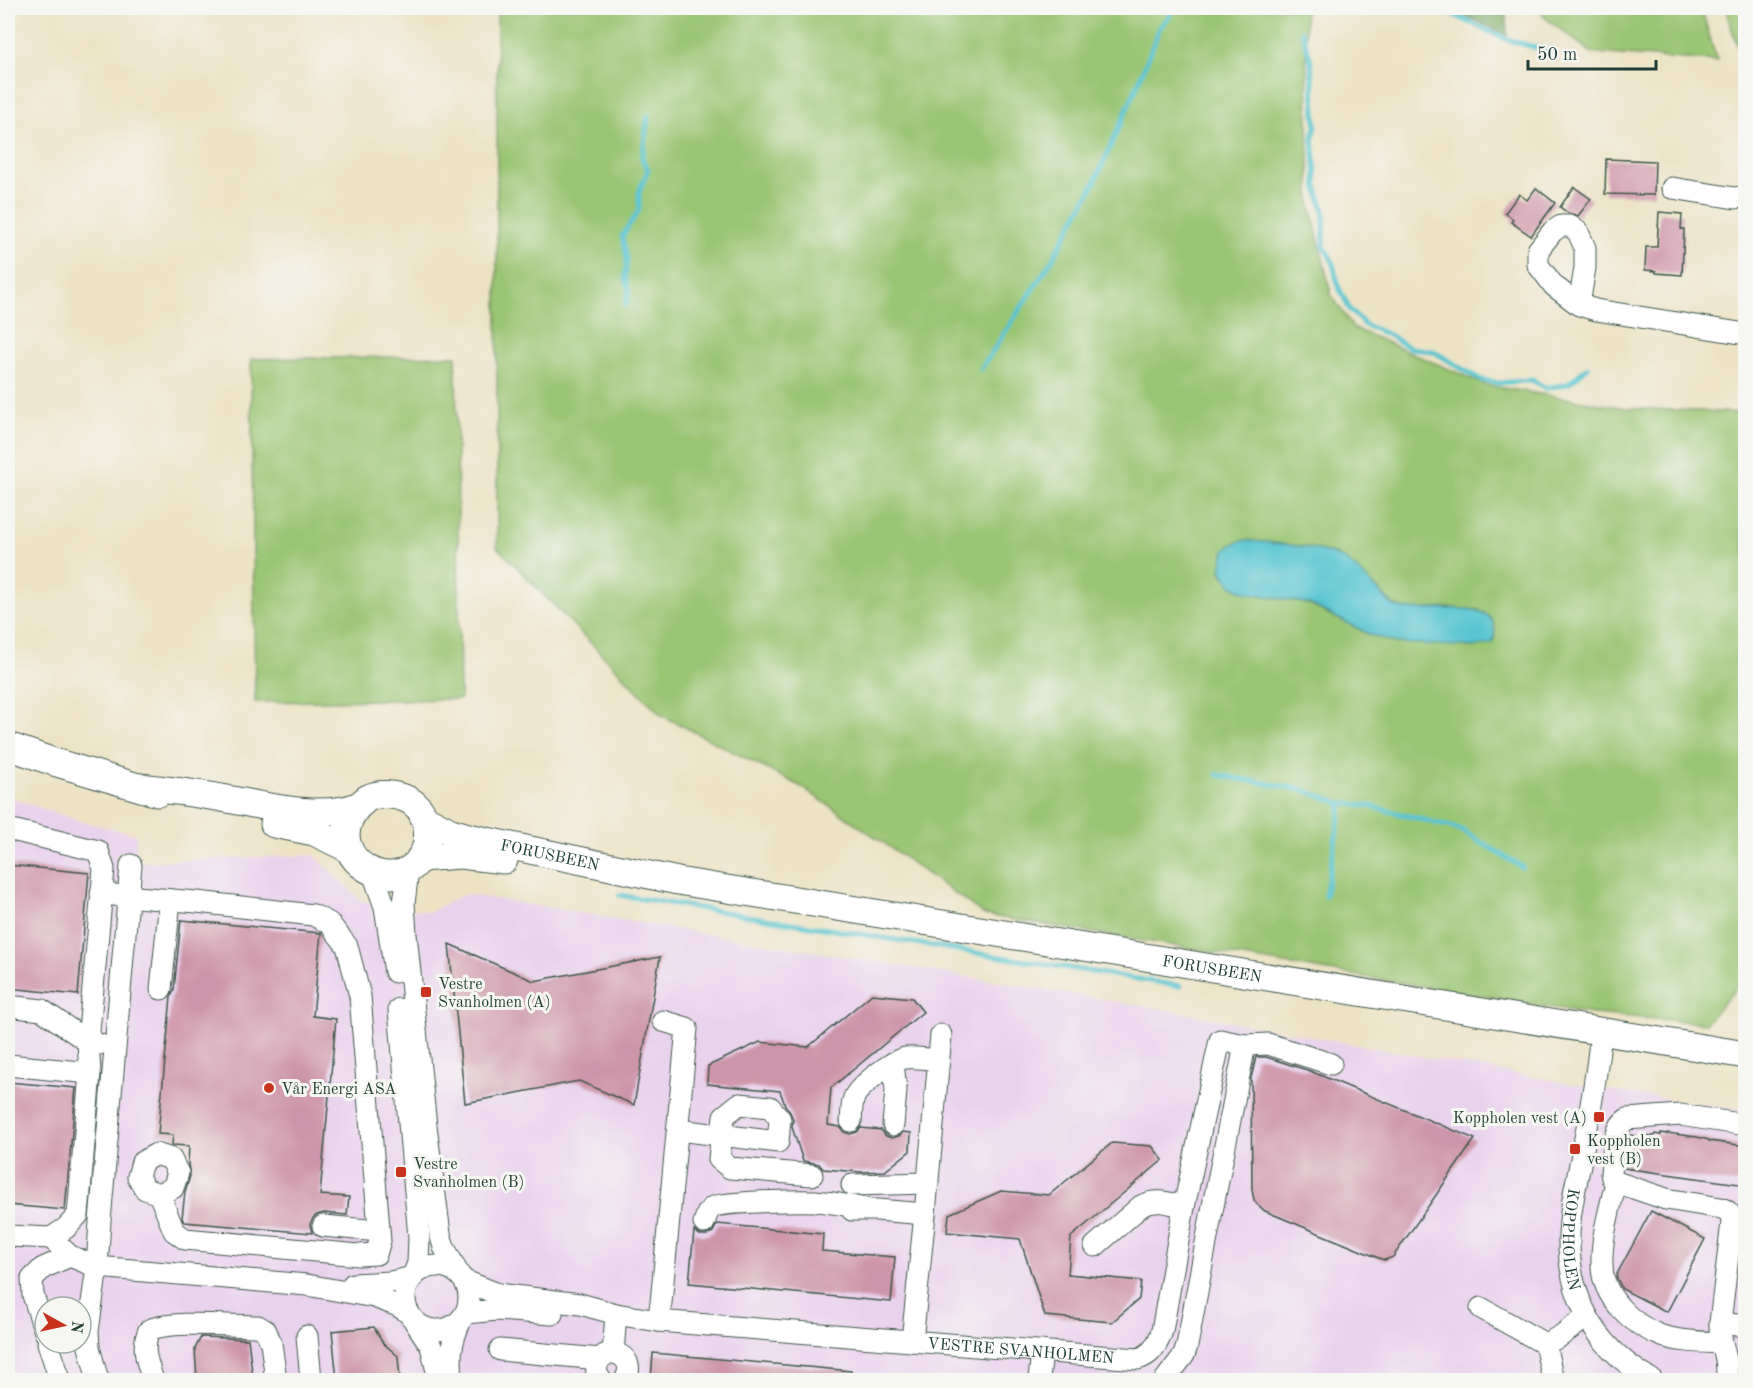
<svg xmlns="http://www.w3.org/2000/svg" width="1753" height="1388" font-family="'Old Standard TT',serif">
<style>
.built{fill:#e9d2ed;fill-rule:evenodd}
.green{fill:#9ac572;stroke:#5c8153;stroke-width:1.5;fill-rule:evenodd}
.forest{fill:#7baa64;stroke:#4d744c;stroke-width:1.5}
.water{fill:#59c5d0;stroke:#3c8182;stroke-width:1.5}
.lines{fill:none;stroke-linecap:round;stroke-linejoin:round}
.stream{stroke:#59c5d0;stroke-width:5}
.building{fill:#cd95a9}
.minor-casing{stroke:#3e564a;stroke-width:23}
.major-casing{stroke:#3e564a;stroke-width:29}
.minor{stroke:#fff;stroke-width:21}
.major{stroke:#fff;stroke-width:27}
.poi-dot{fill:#c8321e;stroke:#f6f6f2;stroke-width:2}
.labels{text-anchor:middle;stroke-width:6;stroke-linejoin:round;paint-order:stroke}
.street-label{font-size:16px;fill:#1f3d34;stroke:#f6f6f2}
.poi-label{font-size:16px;fill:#1f3d34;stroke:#f6f6f2;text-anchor:start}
</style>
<rect width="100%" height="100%" fill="#f6f6f2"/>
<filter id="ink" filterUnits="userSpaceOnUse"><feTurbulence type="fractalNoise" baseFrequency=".0167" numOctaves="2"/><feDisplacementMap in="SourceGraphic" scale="12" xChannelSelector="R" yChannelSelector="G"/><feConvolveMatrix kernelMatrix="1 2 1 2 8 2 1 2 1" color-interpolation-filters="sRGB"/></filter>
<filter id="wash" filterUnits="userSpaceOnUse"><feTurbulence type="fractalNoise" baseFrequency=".008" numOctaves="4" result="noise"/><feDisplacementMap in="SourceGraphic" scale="24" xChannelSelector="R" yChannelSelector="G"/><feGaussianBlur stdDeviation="1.35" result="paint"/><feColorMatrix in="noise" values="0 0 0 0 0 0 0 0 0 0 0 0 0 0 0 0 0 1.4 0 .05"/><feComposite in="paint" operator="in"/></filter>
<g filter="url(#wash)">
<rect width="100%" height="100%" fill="#ece3c5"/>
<!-- built -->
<path class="built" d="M8,797L80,821L137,835L135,854L117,852V864L124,865L139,862L314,855L361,901L430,912L465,894L1173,1011L1569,1084L1745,1111V1380H8ZM45,1307H81V1343H45Z"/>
<!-- green -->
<g class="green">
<path d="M497,8H1305L1310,203L1331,294L1353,328L1486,385L1625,408L1745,413V978L1706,1023L1593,1014L985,915L884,843L800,786L661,715L497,547ZM1245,540L1318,550L1336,554L1349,563L1395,606L1411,610L1449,608L1480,610L1397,643L1371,635L1309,604L1245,592L1231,585L1221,571Z"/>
<polygon points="1539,8 1701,8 1717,61 1592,53 1544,17"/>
<polygon points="1725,8 1745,8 1745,51 1739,51"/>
<polygon points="456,356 460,699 255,702 251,359"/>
</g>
<!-- forest -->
<polygon class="forest" points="1449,8 1503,8 1506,14 1507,35"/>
<!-- water -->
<path class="water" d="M1245,540C1274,544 1325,545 1348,562C1361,572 1373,586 1385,597C1388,600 1391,605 1395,606C1420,619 1508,587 1493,643L1478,647L1397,643L1371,635L1309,604L1245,592L1231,585L1221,571C1223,551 1224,545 1245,540Z"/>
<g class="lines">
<!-- stream -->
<g class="stream">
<polyline points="1439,8 1506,39 1548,51"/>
<polyline points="1302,32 1311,61 1316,126 1313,137 1317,188 1324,211 1324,247 1332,260 1339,288 1350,310 1365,325 1389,335 1410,348 1433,351 1481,380 1499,383 1532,380 1546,388 1568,384 1588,367"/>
<polyline points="625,305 629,293 625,277 627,259 622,236 639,210 639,192 648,169 642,159 648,116"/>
<polyline points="981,369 1052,260 1093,186 1135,91 1160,27 1169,17 1172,8"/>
<polyline points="1217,775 1300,789 1341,803 1370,806 1459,829 1522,867"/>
<polyline points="619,895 1180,986"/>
<polyline points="1325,896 1340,816 1341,803"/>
</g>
</g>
<g id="blocks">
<!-- building -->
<g class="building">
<polygon points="1606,159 1655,161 1654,195 1605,194"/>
<polygon points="1574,187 1591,199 1578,216 1568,213 1560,207"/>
<polygon points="1536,188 1555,203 1531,236 1511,222 1513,219 1505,213 1519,194 1527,200"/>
<polygon points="1659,212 1682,214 1681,229 1684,229 1682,275 1656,273 1656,271 1645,270 1646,247 1657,247"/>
<polygon points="8,865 89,873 78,995 8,988"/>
<polygon points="181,920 321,933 313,1016 336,1019 320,1195 349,1197 347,1215 324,1213 317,1215 313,1218 310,1224 312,1233 184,1222 182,1218 185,1192 190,1176 188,1164 189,1146 172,1145 173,1135 158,1134 171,997 174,990"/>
<polygon points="449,944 534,981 660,957 634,1105 579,1081 465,1103"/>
<polygon points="872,994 912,998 923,1012 831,1088 828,1125 840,1127 844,1132 850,1134 857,1132 861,1128 881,1130 886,1136 892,1138 899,1136 903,1132 911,1133 910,1151 885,1171 860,1172 823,1169 819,1164 803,1161 792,1127 793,1119 790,1112 785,1105 780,1091 707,1084 708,1066 760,1042 808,1047"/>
<polygon points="1256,1057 1266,1057 1310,1071 1475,1139 1393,1257 1385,1260 1381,1259 1265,1211 1257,1204 1254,1200 1252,1190 1251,1078"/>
<polygon points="8,1082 76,1088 65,1210 8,1205"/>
<polygon points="1661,1133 1667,1134 1667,1133 1697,1137 1709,1140 1709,1141 1746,1146 1746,1185 1624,1168 1630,1135 1642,1137 1642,1135 1654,1136 1655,1134 1661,1135"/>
<polygon points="1112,1143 1152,1146 1163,1160 1071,1237 1068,1274 1141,1281 1139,1299 1112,1322 1045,1316 1020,1239 947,1232 949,1214 1001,1191 1049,1195"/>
<polygon points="1651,1211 1705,1239 1667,1312 1622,1289 1616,1276"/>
<polygon points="717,1224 823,1234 822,1251 895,1257 891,1302 689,1283 694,1231 700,1235 707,1235 713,1232"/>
<polygon points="374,1327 383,1343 398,1356 400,1380 337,1380 332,1331"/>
<polygon points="201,1337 248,1339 253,1380 197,1380 195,1349"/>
<polygon points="653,1353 851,1371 850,1380 651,1380"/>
</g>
</g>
</g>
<g filter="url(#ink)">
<use href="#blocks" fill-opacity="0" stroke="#3e564a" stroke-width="1.5"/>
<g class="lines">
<defs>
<g id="minor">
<polyline points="1672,188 1735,198 1746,196"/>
<polyline points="1579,305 1585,268 1585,248 1578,232 1570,226 1561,226 1553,231 1538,250 1538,265 1554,286 1579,305 1596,310 1746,334"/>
<polyline points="8,829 98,851 104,869 88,1042 90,1073 78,1215 66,1228 51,1238 8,1236"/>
<polyline points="408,870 404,904 406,934 426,1126 440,1234 444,1247 458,1273"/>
<polyline points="373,873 385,907 395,972"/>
<polyline points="101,894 197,902 313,915 329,923 347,946 360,996 380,1241 376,1254 359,1255 185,1239 174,1231 159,1194 145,1189 138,1177 142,1162 156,1154 171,1159 178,1173 173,1188 159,1194"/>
<polyline points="161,989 170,900"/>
<polyline points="8,1006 42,1010 88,1042 99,1044"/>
<polyline points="399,1009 419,1237 418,1263 413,1276"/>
<path id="s1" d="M1601,1032C1597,1073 1590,1113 1582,1154C1578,1176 1572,1199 1570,1221C1563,1290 1592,1346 1652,1380"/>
<polyline points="8,1065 90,1073"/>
<path d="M851,1121C852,1114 851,1105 854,1098C858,1086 893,1060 905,1058C916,1057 928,1059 938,1060"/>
<polyline points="893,1125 896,1090 893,1063"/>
<path d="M678,1130C712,1134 745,1138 778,1142L780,1119L770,1107L739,1104L724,1116L719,1159L730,1168L812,1175"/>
<path d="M1616,1182C1610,1209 1601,1237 1602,1265C1602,1297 1632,1325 1662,1336C1680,1342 1702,1342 1722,1343"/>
<polyline points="852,1185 928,1183"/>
<polyline points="852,1210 877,1210 925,1214"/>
<path d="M704,1223C706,1217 707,1211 713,1207C721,1202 801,1200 815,1201C832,1202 849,1206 866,1209"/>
<polyline points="323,1226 379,1231"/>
<polyline points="51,1238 70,1256 97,1267 307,1285 374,1297 398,1306 409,1313"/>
<path d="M1095,1246L1141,1206C1156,1198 1169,1203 1184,1207"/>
<circle cx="437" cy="1298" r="32"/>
<path id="s2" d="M465,1281L498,1294L580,1304L616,1314L658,1321L1138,1359C1152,1355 1158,1344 1162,1331L1184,1207L1220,1040L1245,1045L1268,1044L1331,1064"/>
<polyline points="353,1284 391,1282 413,1277"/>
<polyline points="1481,1308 1545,1344 1559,1337 1587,1317"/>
<polyline points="466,1313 497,1310 552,1314"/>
<polyline points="658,1321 661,1303 687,1028 663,1021"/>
<polyline points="415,1322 431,1346 439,1380"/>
<polyline points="1720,1323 1746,1326"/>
<polyline points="45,1332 33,1295 32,1279 43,1268 70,1256"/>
<polyline points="307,1336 311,1380"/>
<polyline points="912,1341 925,1214 941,1035"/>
<polyline points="48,1343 60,1380"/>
<polyline points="1545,1344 1552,1375 1555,1380"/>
<polyline points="500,1350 600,1359"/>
<polyline points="613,1353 616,1314"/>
<polyline points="98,1380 89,1347 88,1331 97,1267 100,1221 131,865"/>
<path d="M153,1380C147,1362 141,1348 149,1330C172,1320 231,1326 258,1326L266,1331L271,1343L276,1380"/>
<path d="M452,1380C450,1355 450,1344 461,1320"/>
<path d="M601,1380C597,1375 595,1370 598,1363C607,1342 639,1357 625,1380"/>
<polyline points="1039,1380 1042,1351"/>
<polyline points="1165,1380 1184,1355 1187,1346 1211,1216 1245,1045"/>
<path d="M1726,1380C1730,1357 1719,1345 1720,1323L1732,1222C1731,1213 1729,1211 1721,1208L1666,1199L1616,1182L1612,1178L1611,1173C1613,1158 1613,1127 1627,1119L1680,1115L1746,1125"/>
</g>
<g id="major">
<polyline points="8,746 54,762 158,793"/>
<path d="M141,787C169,790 198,793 227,799C256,804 287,812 317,812C329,812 346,811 357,806C361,805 364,800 368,798C380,792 392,794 404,798C428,806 434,839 420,859C392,897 330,861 350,818C352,814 355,810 358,806"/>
<path id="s3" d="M424,818L451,832L468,837L678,881L1746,1055"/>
<polyline points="274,824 314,832 349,849"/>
<polyline points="420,858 460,855 504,860"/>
</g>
</defs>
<!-- minor casing -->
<use href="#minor" class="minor-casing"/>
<!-- major casing -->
<use href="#major" class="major-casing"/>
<!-- minor -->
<use href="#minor" class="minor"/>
<!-- major -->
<use href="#major" class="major"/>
</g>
</g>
<!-- markers -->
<g class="poi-dot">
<rect x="420" y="986" width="12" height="12" rx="3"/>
<circle cx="269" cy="1088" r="6"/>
<rect x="1593" y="1111" width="12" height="12" rx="3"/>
<rect x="1569" y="1143" width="12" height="12" rx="3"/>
<rect x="395" y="1166" width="12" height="12" rx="3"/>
</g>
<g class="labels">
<!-- street labels -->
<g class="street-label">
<text dy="6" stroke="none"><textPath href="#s3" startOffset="132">FORUSBEEN</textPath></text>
<text dy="6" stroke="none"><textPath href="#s3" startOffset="804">FORUSBEEN</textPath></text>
<text dy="6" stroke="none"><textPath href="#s1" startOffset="210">KOPPHOLEN</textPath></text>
<text dy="6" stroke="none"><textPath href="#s2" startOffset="562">VESTRE SVANHOLMEN</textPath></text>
</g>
<!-- poi labels -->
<g class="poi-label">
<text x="438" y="989">Vestre<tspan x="438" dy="18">Svanholmen (A)</tspan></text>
<text x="281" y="1094">Vår Energi ASA</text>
<text x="1587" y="1123" text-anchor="end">Koppholen vest (A)</text>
<text x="1587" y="1146">Koppholen<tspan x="1587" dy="18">vest (B)</tspan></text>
<text x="413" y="1169">Vestre<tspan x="413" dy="18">Svanholmen (B)</tspan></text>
</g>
</g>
<!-- margin -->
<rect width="1753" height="1388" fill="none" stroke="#f6f6f2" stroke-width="30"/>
<!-- north arrow -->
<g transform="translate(63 1325) rotate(98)"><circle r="28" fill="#f6f6f2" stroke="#a0aca6" stroke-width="1.5"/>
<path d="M0-4.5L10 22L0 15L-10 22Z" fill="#c8321e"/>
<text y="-9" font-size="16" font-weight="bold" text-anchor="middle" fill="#1f3d34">N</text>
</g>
<!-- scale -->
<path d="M1528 60v9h128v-9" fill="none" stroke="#1f3d34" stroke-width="3"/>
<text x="1537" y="60" font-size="18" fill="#1f3d34" stroke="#f6f6f2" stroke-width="4.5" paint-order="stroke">50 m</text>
</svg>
